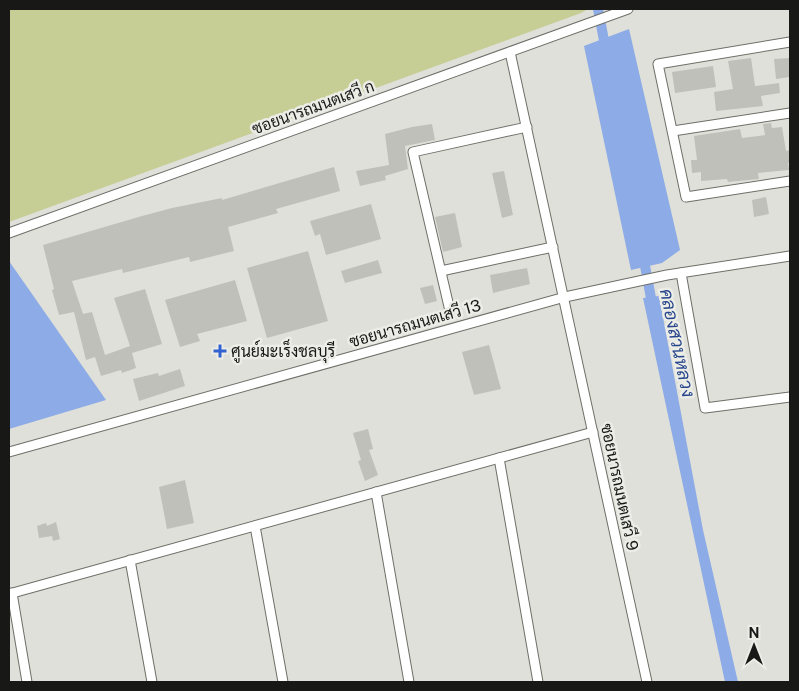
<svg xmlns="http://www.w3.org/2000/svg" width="799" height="691" font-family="'Public Sans',Sarabun,sans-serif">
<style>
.green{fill:#c6cd95}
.water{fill:#8dabe6}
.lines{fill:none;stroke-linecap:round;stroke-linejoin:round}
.canal{stroke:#8dabe6;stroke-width:10}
.building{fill:#bfc0b9}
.street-casing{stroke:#6e6f68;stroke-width:11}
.street{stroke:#fff;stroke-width:9}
.poi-dot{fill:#3261d1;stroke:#ecede6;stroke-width:2}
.labels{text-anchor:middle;stroke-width:5;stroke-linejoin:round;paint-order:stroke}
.street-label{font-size:16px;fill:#181816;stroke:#ecede6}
.poi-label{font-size:16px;fill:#181816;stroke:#ecede6;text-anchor:start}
.water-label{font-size:18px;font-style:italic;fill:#27468c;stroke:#ecede6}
</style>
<rect width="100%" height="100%" fill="#dfe0d9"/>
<!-- green -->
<polygon class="green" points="9,9 588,9 581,13 9,222"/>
<!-- water -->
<g class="water">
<polygon points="629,29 680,250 662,263 631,270 584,46"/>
<polygon points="9,261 106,400 9,429"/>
<polygon points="659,296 703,530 738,682 725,682 643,298"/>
</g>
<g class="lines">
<!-- canal -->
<g class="canal">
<polyline points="598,9 606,51"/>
<polyline points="643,255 653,309"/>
</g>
</g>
<!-- building -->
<g class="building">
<polygon points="751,58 755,86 779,83 780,93 761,96 763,106 716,111 714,92 733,89 728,61"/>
<polygon points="790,58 790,77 776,79 774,59"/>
<polygon points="713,66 716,87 675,93 672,72"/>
<polygon points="771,123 772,128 782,127 786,151 790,150 790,163 788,163 789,170 758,173 759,179 728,182 727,179 701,181 701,172 692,173 691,160 697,160 694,136 740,129 742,138 765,135 763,124"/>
<polygon points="432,124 435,140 405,146 408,169 385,176 386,180 360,186 356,171 389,165 385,134 412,127"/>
<polygon points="334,167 340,191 276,209 278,213 228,227 234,251 190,262 189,257 123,273 122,269 72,281 83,314 92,312 105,355 130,346 114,298 145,289 162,344 132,353 136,368 122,373 121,370 101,376 95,357 86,360 74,312 59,315 52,290 54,289 43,245 142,216 172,208 222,198 222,200"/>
<polygon points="504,171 513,215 502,218 492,173"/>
<polygon points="766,197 769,214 754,217 752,200"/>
<polygon points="371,204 381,239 326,255 320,234 315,236 310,221"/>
<polygon points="455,213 462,247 443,252 435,217"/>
<polygon points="308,251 328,321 267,338 247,268"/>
<polygon points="378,260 382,273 345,283 341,271"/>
<polygon points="527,268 530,284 493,293 490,275"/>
<polygon points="235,280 247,321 197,334 200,341 180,347 165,300"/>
<polygon points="433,285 437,301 425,304 420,288"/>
<polygon points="489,345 501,389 474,395 462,352"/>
<polygon points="180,369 185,386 139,401 133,379 158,373 159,376"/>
<polygon points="368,429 373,449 369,450 378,475 365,481 358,461 361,460 353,433"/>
<polygon points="185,480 194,523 167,529 159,487"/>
<polygon points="56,522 60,539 53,541 52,536 39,538 37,526 46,523 47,526"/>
</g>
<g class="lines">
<defs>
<g id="street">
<polyline points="790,42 658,64 686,197 790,181"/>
<polyline points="510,52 647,682"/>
<polyline points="673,131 790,113"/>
<polyline points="9,233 628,9"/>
<polyline points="441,271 553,247"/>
<polyline points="681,273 705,408 790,397"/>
<polyline points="450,311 413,152 527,127"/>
<polyline points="9,452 565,297 667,275 790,256"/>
<polyline points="499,458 538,682"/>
<polyline points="376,492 409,682"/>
<polyline points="255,526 283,682"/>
<polyline points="130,560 152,682"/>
<polyline points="12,593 27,682"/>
<polyline points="9,594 593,432"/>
</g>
</defs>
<!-- street casing -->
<use href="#street" class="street-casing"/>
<!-- street -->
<use href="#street" class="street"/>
</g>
<!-- markers -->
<path class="poi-dot" d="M217.5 343.5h5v5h5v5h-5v5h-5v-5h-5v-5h5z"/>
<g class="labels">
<!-- street labels -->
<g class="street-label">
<text transform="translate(313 107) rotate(-20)" y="6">ซอยนารถมนตเสวี ก</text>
<text transform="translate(415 323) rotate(-16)" y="6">ซอยนารถมนตเสวี 13</text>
<text transform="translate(620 487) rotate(78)" y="6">ซอยนารถมนตเสวี 9</text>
</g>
<!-- poi labels -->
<g class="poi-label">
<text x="231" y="357">ศูนย์มะเร็งชลบุรี</text>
</g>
<!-- water labels -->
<g class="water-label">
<text transform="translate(677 343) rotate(78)" y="6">คลองสวนหลวง</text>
</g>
</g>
<!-- border -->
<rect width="799" height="691" fill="none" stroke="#181816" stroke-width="20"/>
<!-- north arrow -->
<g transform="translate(754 646)" stroke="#ecede6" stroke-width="4" paint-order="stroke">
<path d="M0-4L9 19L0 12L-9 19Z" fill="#181816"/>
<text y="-8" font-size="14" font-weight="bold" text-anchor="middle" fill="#181816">N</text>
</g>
</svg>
